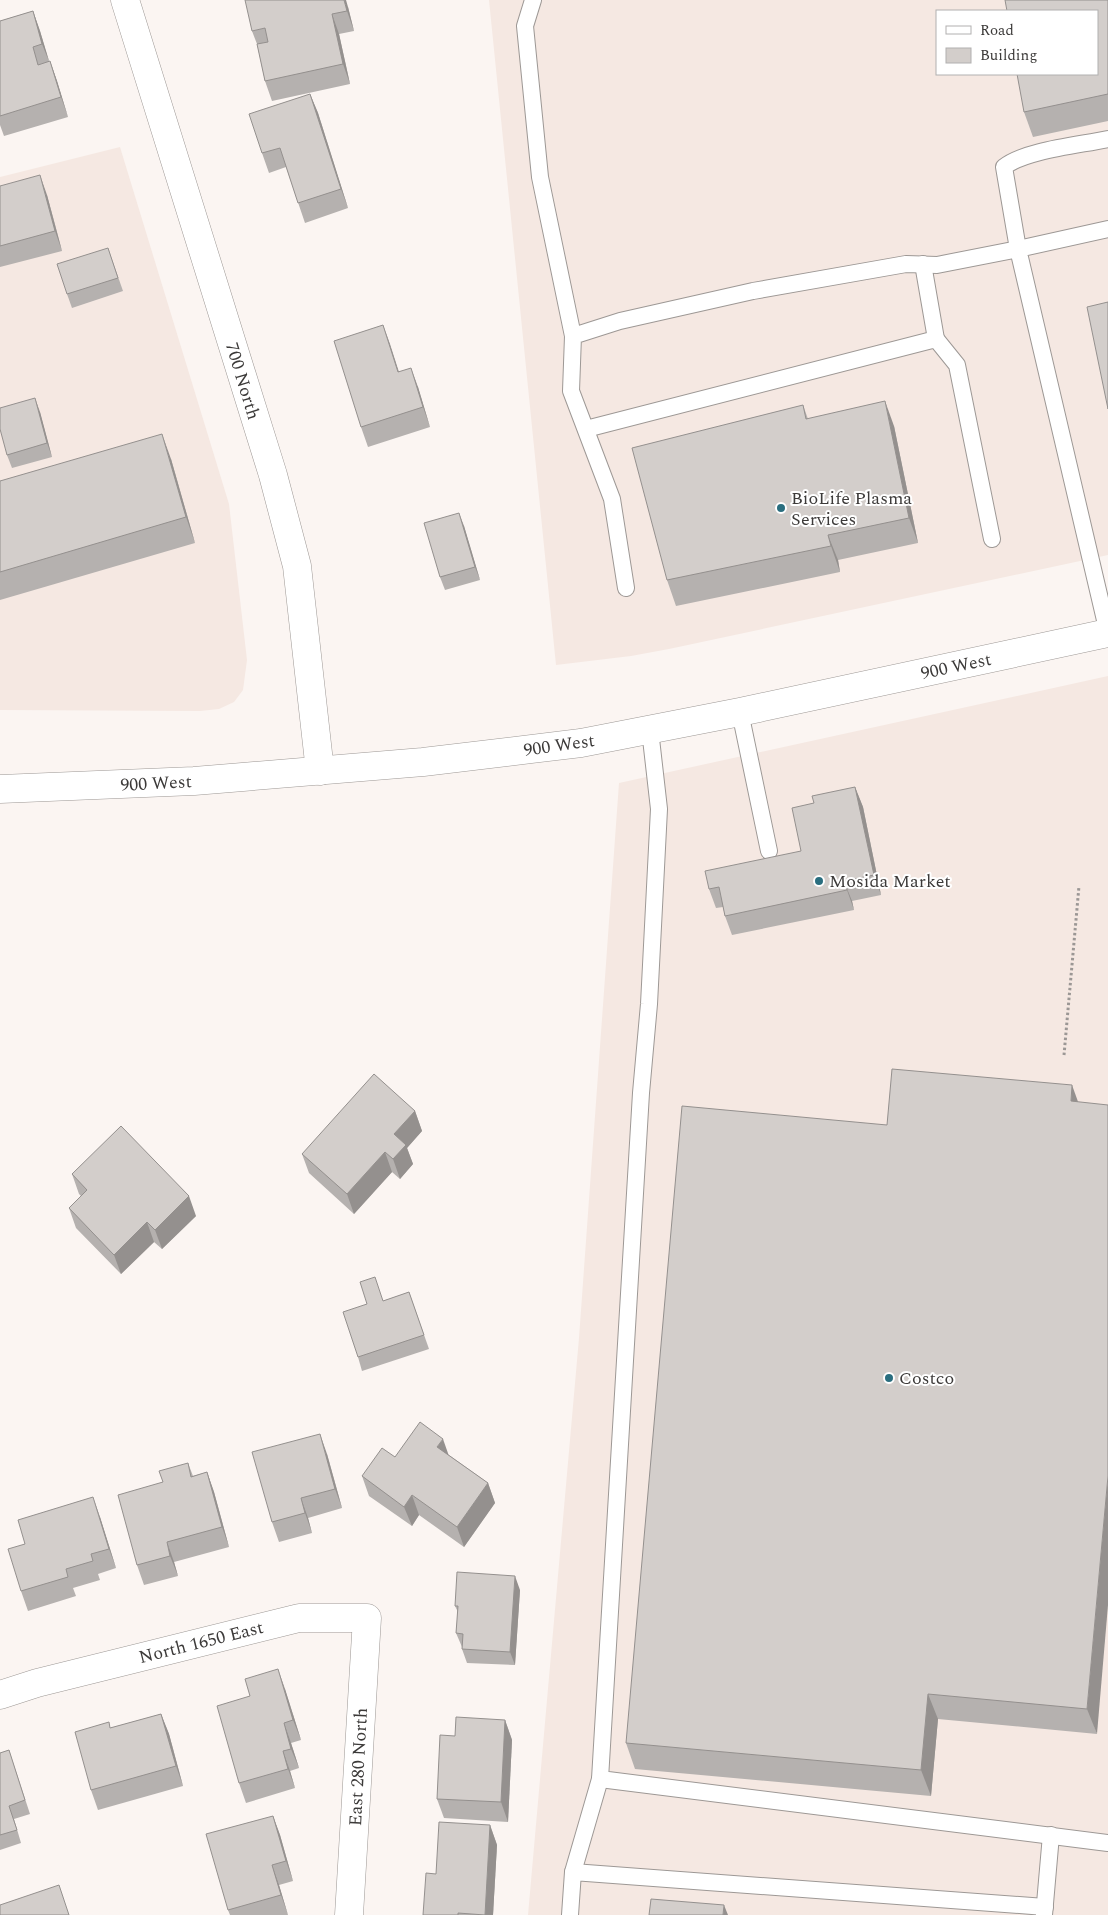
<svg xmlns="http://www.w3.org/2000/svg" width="1108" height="1915" font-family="Spectral,serif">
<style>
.built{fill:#f5e8e2;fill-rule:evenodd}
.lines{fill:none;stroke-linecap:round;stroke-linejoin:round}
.service-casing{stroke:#9d9895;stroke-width:18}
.minor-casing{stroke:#9d9895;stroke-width:29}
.tertiary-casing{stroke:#9d9895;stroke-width:29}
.path{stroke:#9b9795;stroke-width:3;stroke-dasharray:2.5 2.5;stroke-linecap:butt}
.service{stroke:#fff;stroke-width:16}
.minor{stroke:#fff;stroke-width:28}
.tertiary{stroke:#fff;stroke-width:28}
.wall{fill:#b5b1af}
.shaded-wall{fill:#94908e}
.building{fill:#d3cecb;stroke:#94908e}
.poi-dot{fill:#2a6e7f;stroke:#fff;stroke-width:2}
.labels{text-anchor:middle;stroke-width:4;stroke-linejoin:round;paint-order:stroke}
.street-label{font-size:18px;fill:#3c3a39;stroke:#fff}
.poi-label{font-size:18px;fill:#3c3a39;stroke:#fff;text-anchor:start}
</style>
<rect width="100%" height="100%" fill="#fbf5f2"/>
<!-- built -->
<g class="built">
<path d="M489,0H1108V555L669,649L631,656L556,665ZM937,11H1097V74H937Z"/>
<polygon points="120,147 229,504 247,660 243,690 234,702 219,709 200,711 0,710 0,177"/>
<polygon points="1108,676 1108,1915 528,1915 579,1338 619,783"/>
</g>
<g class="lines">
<defs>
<g id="service">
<polyline points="533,0 525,26 540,177 573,336"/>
<polyline points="1108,229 1018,249 1108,633"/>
<polyline points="923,264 936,339"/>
<polyline points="586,429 936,339 957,365 992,539"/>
<path d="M626,588L612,499L571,391L573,336L620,321L753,291L906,264L937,265L1018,249L1004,167C1025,150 1081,145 1108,139"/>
<polyline points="740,712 769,851"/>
<polyline points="650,730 659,809 649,1004 641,1093 600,1779 1108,1843"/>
<polyline points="573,1872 600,1779"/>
<polyline points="570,1915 573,1872 1045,1907"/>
<polyline points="1044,1915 1051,1835"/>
</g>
<polyline id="minor" points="0,1695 37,1683 299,1618 367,1618 349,1915"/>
<g id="tertiary">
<polyline points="125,0 273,475 297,566 320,771"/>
<polyline points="0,789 194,781 423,762 581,743 740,712 1108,633"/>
</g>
</defs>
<!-- service casing -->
<use href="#service" class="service-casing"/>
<!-- minor casing -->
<use href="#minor" class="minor-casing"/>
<!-- tertiary casing -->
<use href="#tertiary" class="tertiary-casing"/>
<!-- path -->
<polyline class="path" points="1064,1055 1079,886"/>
<!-- service -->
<use href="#service" class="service"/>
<!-- minor -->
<use href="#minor" class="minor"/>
<!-- tertiary -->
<use href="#tertiary" class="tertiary"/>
</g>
<!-- wall -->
<g class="wall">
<polygon points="1108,0 1108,121 1033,137 1024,112"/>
<polygon points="348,7 354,31 339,34 350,84 272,101 265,81 257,44 252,31"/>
<polygon points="33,11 40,31 49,62 50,61 57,81 68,117 4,136 0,125 0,21"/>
<polygon points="310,94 318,113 348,208 305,223 286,167 269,173 262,153"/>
<polygon points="0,186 47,195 62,251 0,267"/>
<polygon points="108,248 123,291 72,308 67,294"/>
<polygon points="383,325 398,372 418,387 430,427 368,447 361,427"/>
<polygon points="803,405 808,419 894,426 918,543 838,560 840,572 676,606 667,580"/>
<polygon points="40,412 52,457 12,468 7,455"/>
<polygon points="171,459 195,543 0,600 0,481"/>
<polygon points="464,526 480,580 445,590 440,577"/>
<polygon points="855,787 863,807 881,895 852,901 854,910 732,935 725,916 723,907 716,908 709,889 801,851 814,803"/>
<polygon points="415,1111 422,1131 407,1148 413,1164 400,1179 392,1172 354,1214 309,1173 302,1154"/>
<polygon points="887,1125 1097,1734 938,1719 931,1796 635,1769 626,1743"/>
<polygon points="72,1174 196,1216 162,1249 154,1242 121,1274 76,1228 69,1208 81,1196 79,1194"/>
<polygon points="409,1292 429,1349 362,1371 358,1357 383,1301"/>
<polygon points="327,1454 342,1508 308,1518 312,1533 279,1542 272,1522"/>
<polygon points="449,1455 488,1483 495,1503 464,1547 419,1515 412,1526 369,1496 362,1476 395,1457"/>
<polygon points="188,1463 193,1476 207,1472 214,1492 229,1547 174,1562 178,1576 144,1585 137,1565 163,1482"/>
<polygon points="100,1517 116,1568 98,1574 100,1580 73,1588 76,1596 28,1611 21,1591 25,1544"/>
<polygon points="520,1590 515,1665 467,1663 462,1649 462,1647 456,1633 458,1612 455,1606"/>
<polygon points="285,1689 301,1740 291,1743 299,1768 290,1771 295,1788 246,1803 239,1783"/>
<polygon points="161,1714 169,1734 183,1786 98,1810 91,1790 111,1728"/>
<polygon points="505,1720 512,1740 508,1822 444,1818 437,1799 455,1736"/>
<polygon points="9,1750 30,1814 14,1819 21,1843 0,1850 0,1753"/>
<polygon points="273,1816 280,1835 293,1881 279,1885 288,1915 230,1915 228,1910"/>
<polygon points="490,1825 497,1845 493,1915 423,1915 436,1874"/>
</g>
<!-- shaded-wall -->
<g class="shaded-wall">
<polygon points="344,0 346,0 348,7 354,31 347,11"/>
<polygon points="33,11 40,31 50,64 42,44"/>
<polygon points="332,14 339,34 350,84 343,64"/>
<polygon points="50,61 57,81 68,117 61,97"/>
<polygon points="310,94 318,113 348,208 341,189"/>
<polygon points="40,175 47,195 62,251 55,231"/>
<polygon points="383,325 390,344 405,391 398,372"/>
<polygon points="411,368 418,387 430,427 423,407"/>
<polygon points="35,398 40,412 52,457 47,443"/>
<polygon points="885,401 894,426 918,543 909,518"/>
<polygon points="162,434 171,459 195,543 186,517"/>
<polygon points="459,513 464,526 480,580 475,567"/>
<polygon points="828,535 838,560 840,572 831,546"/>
<polygon points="855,787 863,807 881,895 874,875"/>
<polygon points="844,881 852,901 854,910 847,890"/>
<polygon points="1072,1085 1081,1110 1071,1101"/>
<polygon points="415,1111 422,1131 407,1148 413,1164 400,1179 393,1159 394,1134"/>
<polygon points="385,1152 392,1172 354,1214 347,1194"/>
<polygon points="189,1196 196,1216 162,1249 155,1230"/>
<polygon points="147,1222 154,1242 121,1274 114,1255"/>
<polygon points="320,1434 327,1454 342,1508 335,1489"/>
<polygon points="443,1439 450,1459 437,1447"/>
<polygon points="207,1472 214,1492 229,1547 222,1527"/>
<polygon points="1108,1476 1108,1605 1097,1734 1087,1709"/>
<polygon points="488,1483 495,1503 464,1547 457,1527"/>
<polygon points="412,1495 419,1515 412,1526 404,1507"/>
<polygon points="93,1497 100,1517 116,1568 109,1549"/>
<polygon points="301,1498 308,1518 312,1533 305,1513"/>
<polygon points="167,1542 174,1562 178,1576 170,1556"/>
<polygon points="515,1576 520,1590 515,1665 510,1652"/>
<polygon points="278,1669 285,1689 301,1740 293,1720"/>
<polygon points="928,1694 938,1719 931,1796 921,1770"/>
<polygon points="161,1714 169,1734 183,1786 176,1766"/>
<polygon points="505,1720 512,1740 508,1822 501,1802"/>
<polygon points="284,1723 291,1743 299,1768 291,1749"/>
<polygon points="283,1751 290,1771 295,1788 288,1769"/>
<polygon points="273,1816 280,1835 293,1881 286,1861"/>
<polygon points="490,1825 497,1845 493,1915 485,1915"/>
<polygon points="272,1865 279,1885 288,1915 281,1895"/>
<polygon points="724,1905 728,1915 723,1915"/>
</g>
<!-- building -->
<g class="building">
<polygon points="245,0 344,0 347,11 332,14 343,64 265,81 257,44 268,42 265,28 252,31"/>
<polygon points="1005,0 1108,0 1108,94 1024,112 1017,74 1097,74 1097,11 1007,11"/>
<polygon points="33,11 42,44 33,47 38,65 50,61 61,97 0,116 0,21"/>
<polygon points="310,94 341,189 298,203 280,148 262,153 249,114"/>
<polygon points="40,175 55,231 0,246 0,186"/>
<polygon points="108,248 118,278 67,294 57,264"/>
<polygon points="1108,302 1108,409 1087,307"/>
<polygon points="383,325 398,372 411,368 423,407 361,427 334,341"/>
<polygon points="35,398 47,443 7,455 0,429 0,408"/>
<polygon points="885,401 909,518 828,535 831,546 667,580 632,448 803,405 806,419"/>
<polygon points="162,434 186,517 0,572 0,481"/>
<polygon points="459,513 475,567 440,577 424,523"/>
<polygon points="855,787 874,875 844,881 847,890 725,916 719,887 709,889 705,871 801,851 792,808 814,803 812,796"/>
<polygon points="892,1069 1072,1085 1071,1101 1108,1105 1108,1476 1087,1709 928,1694 921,1770 626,1743 682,1106 887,1125"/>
<polygon points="374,1074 415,1111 394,1134 406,1145 393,1159 385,1152 347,1194 302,1154"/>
<polygon points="121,1126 189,1196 155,1230 147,1222 114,1255 69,1208 87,1190 72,1174"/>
<polygon points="375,1277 383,1301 409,1292 424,1335 358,1357 343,1312 367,1304 360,1282"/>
<polygon points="420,1422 443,1439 437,1447 488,1483 457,1527 412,1495 404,1507 362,1476 382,1448 395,1457"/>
<polygon points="320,1434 335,1489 301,1498 305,1513 272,1522 252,1452"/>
<polygon points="188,1463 191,1477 207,1472 222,1527 167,1542 170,1556 137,1565 118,1495 163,1482 159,1471"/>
<polygon points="93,1497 109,1549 91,1554 93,1561 66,1569 68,1577 21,1591 8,1549 25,1544 18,1520"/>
<polygon points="457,1572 515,1576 510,1652 462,1649 463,1634 456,1633 458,1606 455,1606"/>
<polygon points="278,1669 293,1720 284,1723 291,1749 283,1751 288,1769 239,1783 217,1706 250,1696 245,1679"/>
<polygon points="161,1714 176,1766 91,1790 75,1732 109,1722 110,1728"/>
<polygon points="456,1717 505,1720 501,1802 437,1799 440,1735 455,1736"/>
<polygon points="9,1750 25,1800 9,1806 17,1830 0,1835 0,1753"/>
<polygon points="273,1816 286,1861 272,1865 281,1895 228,1910 206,1834"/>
<polygon points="439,1822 490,1825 485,1915 458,1913 458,1915 423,1915 426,1873 436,1874"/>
<polygon points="59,1885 69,1915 0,1915 0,1905"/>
<polygon points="651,1899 724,1905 723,1915 649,1915"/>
</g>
<!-- markers -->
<g class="poi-dot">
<circle cx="781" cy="508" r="5"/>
<circle cx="819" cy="881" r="5"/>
<circle cx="889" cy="1378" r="5"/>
</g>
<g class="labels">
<!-- street labels -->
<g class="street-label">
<text transform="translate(243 381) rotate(73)" y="6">700 North</text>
<text transform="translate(956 666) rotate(-12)" y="6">900 West</text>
<text transform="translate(559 745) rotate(-8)" y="6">900 West</text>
<text transform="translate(156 783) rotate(-3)" y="6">900 West</text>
<text transform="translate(201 1642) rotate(-14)" y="6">North 1650 East</text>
<text transform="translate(358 1767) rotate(-87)" y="6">East 280 North</text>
</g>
<!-- poi labels -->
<g class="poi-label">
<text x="791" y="504">BioLife Plasma<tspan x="791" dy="21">Services</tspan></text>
<text x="829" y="887">Mosida Market</text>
<text x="899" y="1384">Costco</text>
</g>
</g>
<!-- legend -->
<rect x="936" y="10" width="162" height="65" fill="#ffffff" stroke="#b1b0b0"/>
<rect x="946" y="26" width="25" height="8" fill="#ffffff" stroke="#b1b0b0"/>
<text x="980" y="35" font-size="15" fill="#3c3a39">Road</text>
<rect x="946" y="48" width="25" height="15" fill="#d3cecb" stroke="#b1b0b0"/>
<text x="980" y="60" font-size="15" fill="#3c3a39">Building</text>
</svg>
